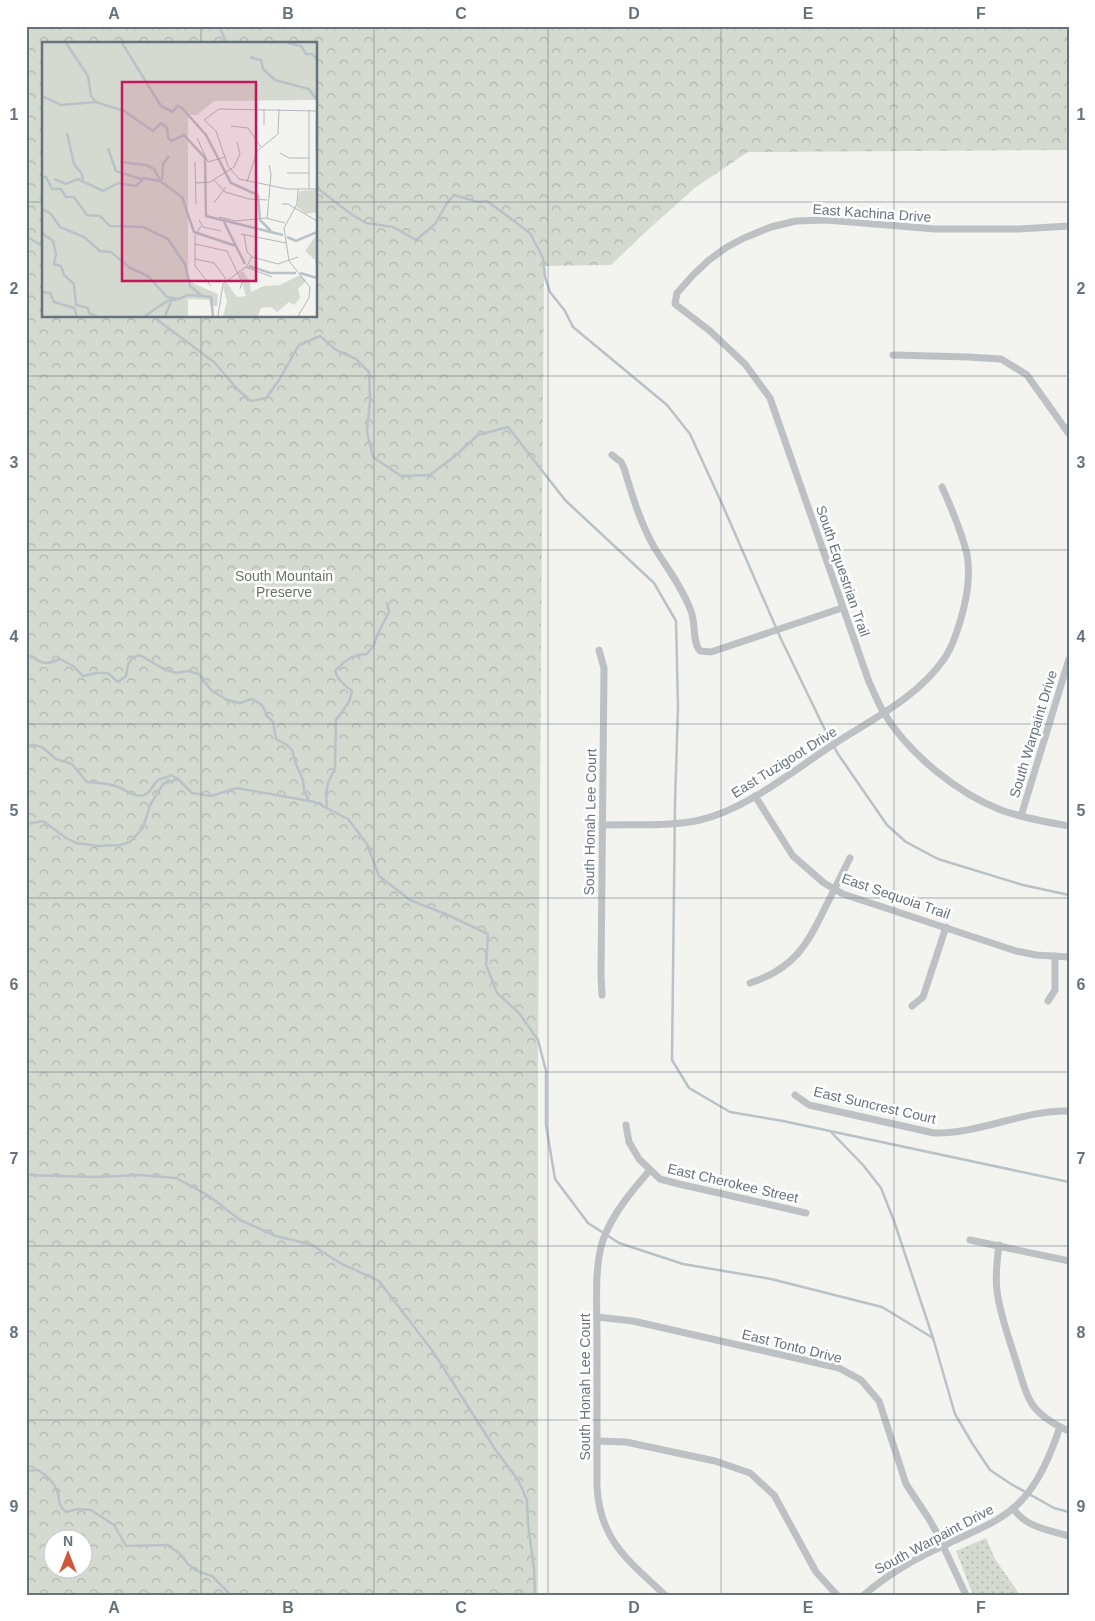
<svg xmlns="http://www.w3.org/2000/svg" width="1095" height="1621" font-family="Helvetica,sans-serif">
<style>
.grass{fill:url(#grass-dots)}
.forest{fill:url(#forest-crowns);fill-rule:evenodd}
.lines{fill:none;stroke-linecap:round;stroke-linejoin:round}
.stream{stroke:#b9c2c6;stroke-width:2.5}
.street{stroke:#bdc1c3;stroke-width:7}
.grid{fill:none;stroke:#66737d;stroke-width:1;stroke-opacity:0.55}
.labels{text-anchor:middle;stroke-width:5;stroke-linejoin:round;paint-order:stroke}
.street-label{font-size:14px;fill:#66737d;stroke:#fff}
.park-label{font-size:14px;fill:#687564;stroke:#fff}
.inset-river{fill:none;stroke:#b9c2c6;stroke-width:2.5}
.inset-road{fill:none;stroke:#b2b8bb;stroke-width:1}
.view{fill:#c2185b;fill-opacity:0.15;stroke:#c2185b;stroke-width:2.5}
.inset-edge{fill:none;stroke:#66737d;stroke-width:2.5}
.neatline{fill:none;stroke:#66737d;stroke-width:2}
.grid-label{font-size:16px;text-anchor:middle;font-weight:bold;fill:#66737d}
</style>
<defs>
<pattern id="grass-dots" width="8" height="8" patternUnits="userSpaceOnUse" patternTransform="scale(1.25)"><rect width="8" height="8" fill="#d5dad1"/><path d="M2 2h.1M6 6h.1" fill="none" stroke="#b1b5af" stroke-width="1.8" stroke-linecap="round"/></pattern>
<pattern id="forest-crowns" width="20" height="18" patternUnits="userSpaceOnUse" patternTransform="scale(1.25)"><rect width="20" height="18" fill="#d5dad1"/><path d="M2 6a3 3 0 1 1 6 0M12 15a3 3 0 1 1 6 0" fill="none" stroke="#b1b5af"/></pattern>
</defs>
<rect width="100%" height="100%" fill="#f3f3f0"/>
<!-- grass -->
<polygon class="grass" points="986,1538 995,1559 1020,1595 973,1595 956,1551"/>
<!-- forest -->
<path class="forest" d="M26,26H1069V150L748,152L696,187L651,227L611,265L544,266L538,1055V1595H26ZM44,44H316V316H44ZM52,1538H82V1568H52Z"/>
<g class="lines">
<!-- stream -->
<g class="stream">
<polyline points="219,26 227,44"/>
<polyline points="316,185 321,191 351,214 366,223 393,227 416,240 435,224 447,203 454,195 478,202 487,201 530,233 543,258 545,277 550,292 565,311 573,327 667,405 690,434 723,506 781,639 827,734 838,754 887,825 906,842 938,859 1023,885 1069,895"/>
<polyline points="26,236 44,247"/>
<polyline points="152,316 214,362 238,390 251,401 266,398 279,380 299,345 320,336 336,350 356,359 369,372 370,400 367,432 373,457 401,476 430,475 455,456 478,435 508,427 565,500 654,583 676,621 678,706 675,803 672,1060 689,1088 730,1112 783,1121 1069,1182"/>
<path d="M26,657H33C43,665 48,664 60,659L73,666L83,676L96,673H108L118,682L126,676L128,665L132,658L140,655L162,668L176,673L188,671L199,674L211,690L227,700L240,703L252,699L262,705L268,717L273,722L276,739L287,745L292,750L296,764L303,780L304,790L309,801"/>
<path d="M26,746L33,745L42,747L56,759L72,764L87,782C97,783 109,783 118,787C127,790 133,798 144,795C151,793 152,786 157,781C161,778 167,778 171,775L178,779"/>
<path d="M327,808L326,795L328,783L335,768L336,720L349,702L352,691C345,686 337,679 335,671C346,660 351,655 367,654L374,645L377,635L389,612L387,603"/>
<polyline points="26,824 43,821 66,838 76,843 98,846 120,845 130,842 143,828 150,805 163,784 178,779 192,793 211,796 237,788 315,802 348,819 367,844 379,876 410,900 448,915 488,934 486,965 497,993 519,1013 538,1040 546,1071 546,1125 555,1179 588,1223 619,1243 683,1264 771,1279 882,1307 933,1338"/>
<polyline points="832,1133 863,1165 881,1188 894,1221 933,1338 955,1414 972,1443 990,1470 1011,1484 1054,1508 1069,1512"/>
<polyline points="26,1175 94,1177 139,1175 176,1178 209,1196 240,1220 276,1236 312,1245 340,1263 379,1281 434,1353 495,1449 518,1480 527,1500 528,1524 534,1569 535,1595"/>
<path d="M26,1471L38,1470C46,1475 54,1481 57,1491C61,1501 56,1503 66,1512L78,1509L91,1510L114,1525L126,1546L167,1545L179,1553L188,1564L197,1571L212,1576L231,1595"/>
</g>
<!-- street -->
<g class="street">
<path d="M1069,226L1019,229H935L827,220L796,221L771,227L744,238L727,247L709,260L694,274L677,293L675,304L710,331L745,364L770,398L869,682C874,692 878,703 884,713C909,754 957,793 1001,810C1023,818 1046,822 1069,826"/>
<polyline points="893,355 968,357 1001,359 1027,375 1069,434"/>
<path d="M612,455L621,462L624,468C632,495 640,522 654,547C667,568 682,587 691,611C696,623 692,642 700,651L711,652L842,608"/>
<polyline points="599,650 604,668 601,976 602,995"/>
<polyline points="755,796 793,856 824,883 843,894 1016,951 1036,955 1069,957"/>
<polyline points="1021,816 1069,659"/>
<path d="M602,825C634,824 669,827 700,820C747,809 794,770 834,744C872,719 917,698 944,659C954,645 960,623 964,607C968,590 970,571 967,554C961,531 952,509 942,487"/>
<path d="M750,983C794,969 807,945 826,906C834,890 842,874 850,858"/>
<polyline points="1048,1001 1055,990 1055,956"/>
<polyline points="912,1006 923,997 946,927"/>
<path d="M795,1095L809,1105L934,1133C980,1134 1023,1110 1069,1111"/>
<polyline points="626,1125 629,1142 639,1159 660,1179 679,1184 806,1213"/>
<path d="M650,1170C631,1192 613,1213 603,1240C594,1267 597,1305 597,1335C597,1385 597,1436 597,1487C600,1541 629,1561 665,1595"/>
<polyline points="970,1240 1069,1261"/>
<path d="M999,1245C997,1260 995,1276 997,1291C1000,1315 1009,1338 1016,1361C1021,1375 1024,1392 1032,1404C1041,1417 1055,1425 1069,1431"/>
<polyline points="597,1317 633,1321 839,1368 861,1380 879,1401 906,1484 929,1519 938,1535 966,1595"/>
<polyline points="597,1441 626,1442 715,1461 750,1473 774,1495 816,1572 837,1595"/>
<path d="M1013,1508C1025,1527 1048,1530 1069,1536"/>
<path d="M864,1595C888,1574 916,1558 945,1545C971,1532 1000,1523 1021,1501C1040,1481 1051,1453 1060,1427"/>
</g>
</g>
<!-- grid -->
<path class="grid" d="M201,26V44M374,26V1595M548,26V1595M721,26V1595M894,26V1595M26,202H44M316,202H1069M201,316V1595M26,376H1069M26,550H1069M26,724H1069M26,898H1069M26,1072H1069M26,1246H1069M26,1420H1069"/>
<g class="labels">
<!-- street labels -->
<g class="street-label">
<text transform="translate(872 213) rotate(4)" y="5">East Kachina Drive</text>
<text transform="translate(843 571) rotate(71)" y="5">South Equestrian Trail</text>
<text transform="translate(1033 734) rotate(-73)" y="5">South Warpaint Drive</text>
<text transform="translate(784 762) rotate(-32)" y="5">East Tuzigoot Drive</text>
<text transform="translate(590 822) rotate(-89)" y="5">South Honah Lee Court</text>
<text transform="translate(896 896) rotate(19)" y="5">East Sequoia Trail</text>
<text transform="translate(875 1105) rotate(13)" y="5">East Suncrest Court</text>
<text transform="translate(733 1183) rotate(13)" y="5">East Cherokee Street</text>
<text transform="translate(792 1346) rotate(14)" y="5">East Tonto Drive</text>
<text transform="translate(585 1387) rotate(-90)" y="5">South Honah Lee Court</text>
<text transform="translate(934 1539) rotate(-28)" y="5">South Warpaint Drive</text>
</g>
<!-- park labels -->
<g class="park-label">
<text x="284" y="581">South Mountain<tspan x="284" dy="16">Preserve</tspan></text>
</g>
</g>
<!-- overview -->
<g transform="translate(42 42)">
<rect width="275" height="275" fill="#f3f3f0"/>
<path d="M275,192V232L273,218L263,209ZM201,229L208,240L209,250L222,244L238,243L258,233L264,239L256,247L258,256L252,263L247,260L235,270L229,265L219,266L216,274H181L185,259L181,245L184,240L195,255L204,254L197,231Z" fill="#d5dad1"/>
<path d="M0,1H275V58L172,59L155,73H146V239L176,252L175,264H169L167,258L146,257V274H0ZM275,148V170L264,172L255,165L257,149Z" fill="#d5dad1"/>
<path class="inset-river" d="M24,1L46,34L49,54L54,60M80,1L119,64L131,70L135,64L139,65L164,93L189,141L216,153L218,178L229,189M246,1L259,4L264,12H270L275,18M208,15L219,18L221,27L233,38L267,47L275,58M0,54L19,63L54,60L82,69L111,89L119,81L125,86L126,96L129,99L142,93L163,116L164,174L241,193M275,76V109M25,91L32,122L40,132L41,138M66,106L74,129L99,137M78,120L104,123L112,127L118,138M0,135H4L10,147H19L24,155H32L45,173L58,174L68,184L101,185L126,197L143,222L148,244L160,254L169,255L171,274M12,137L24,142L36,137L61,149L76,141L94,144L102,136L118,139L140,155L152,190L194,204M120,138L121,122L127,114M0,167L9,172L18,185L42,195L58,209L69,210L88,226L106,234L125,255L137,257L146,253L160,254M182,180L203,222M0,191L11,199L14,212L12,222L19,224L22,233L32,242L34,263L46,266L47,271L54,274M245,195L254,199L275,190M207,224L228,231H254M258,231L275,236M0,250L8,251L12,260L32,266L35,274M103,274L125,259L137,257M123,274L129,260"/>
<path class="inset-road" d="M222,67V83M275,69L177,67L162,78L174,89L186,124L197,137L245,147H275M189,84L206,86L219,105M155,96L166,120L183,115M238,111L247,116H267M153,120L154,162M245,131H267M172,138L183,150L207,157L225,158M205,140L215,109L236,92L237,67M154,141L168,140L192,125L198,112L195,100M256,147L255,162L242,186L247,219L268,245L267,256L256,274M267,147V68M172,161L184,145M240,162H246L275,179M177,175L194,179L224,176L243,181M225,177L229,133L227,123M157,178L161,185L179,189M159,184L153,194V224L169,244M199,192L244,201M202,193L205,210L210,215M153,202L185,209L200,240L198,247M210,215L236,222L256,215M153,217L172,221L184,237M204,225L230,235M176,274L181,242L205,224L210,215"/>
<path class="view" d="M80,40H214V239H80Z"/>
<rect width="275" height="275" class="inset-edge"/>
</g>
<!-- border -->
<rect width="1095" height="1621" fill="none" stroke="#ffffff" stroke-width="55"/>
<!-- north arrow -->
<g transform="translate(68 1554)"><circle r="24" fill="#ffffff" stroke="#c2c7cb"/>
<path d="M0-4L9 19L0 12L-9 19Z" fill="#cd5736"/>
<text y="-8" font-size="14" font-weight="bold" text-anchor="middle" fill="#66737d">N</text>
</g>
<rect x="28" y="28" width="1040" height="1566" class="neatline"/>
<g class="grid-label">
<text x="114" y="19">A</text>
<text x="288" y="19">B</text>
<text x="461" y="19">C</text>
<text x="634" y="19">D</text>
<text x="808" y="19">E</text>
<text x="981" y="19">F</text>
<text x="14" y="120">1</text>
<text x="1081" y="120">1</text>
<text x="14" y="294">2</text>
<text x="1081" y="294">2</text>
<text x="14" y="468">3</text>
<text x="1081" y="468">3</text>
<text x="14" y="642">4</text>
<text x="1081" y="642">4</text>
<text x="14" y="816">5</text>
<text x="1081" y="816">5</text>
<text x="14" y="990">6</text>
<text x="1081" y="990">6</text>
<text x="14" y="1164">7</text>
<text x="1081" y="1164">7</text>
<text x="14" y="1338">8</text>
<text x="1081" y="1338">8</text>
<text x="14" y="1512">9</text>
<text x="1081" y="1512">9</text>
<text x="114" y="1613">A</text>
<text x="288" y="1613">B</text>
<text x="461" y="1613">C</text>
<text x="634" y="1613">D</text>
<text x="808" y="1613">E</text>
<text x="981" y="1613">F</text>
</g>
</svg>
